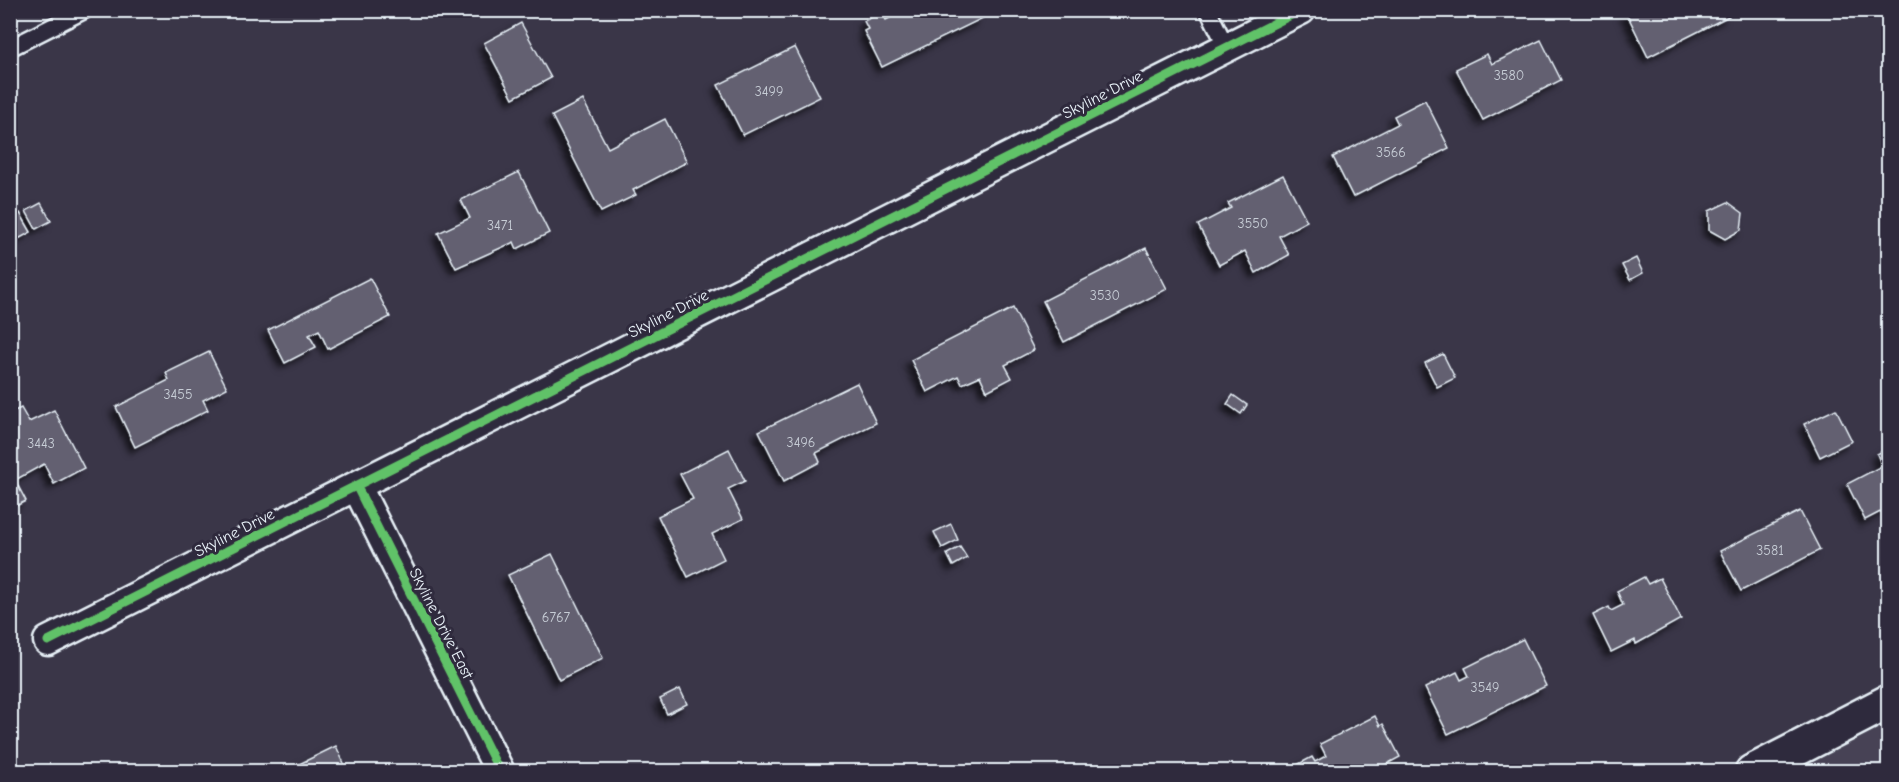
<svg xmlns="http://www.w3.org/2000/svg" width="1899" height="782" font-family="'Comic Neue',sans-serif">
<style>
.built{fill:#464354}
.building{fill:#636171;stroke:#e8f1f8;stroke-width:1.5;filter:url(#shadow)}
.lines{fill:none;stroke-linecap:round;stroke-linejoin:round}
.service-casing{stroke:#e8f1f8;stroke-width:20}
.minor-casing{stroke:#e8f1f8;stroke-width:33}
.secondary-casing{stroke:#e8f1f8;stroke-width:38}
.service{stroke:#2f2a3d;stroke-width:15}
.minor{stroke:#2f2a3d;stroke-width:28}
.secondary{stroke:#2f2a3d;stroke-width:33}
.cycleway-casing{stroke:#2f2a3d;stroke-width:13}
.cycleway{stroke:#61c268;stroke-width:9}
.labels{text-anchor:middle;stroke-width:6;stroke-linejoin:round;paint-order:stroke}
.number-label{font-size:14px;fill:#c7cdd6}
.street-label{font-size:16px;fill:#e8f1f8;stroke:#2f2a3d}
</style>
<defs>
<filter id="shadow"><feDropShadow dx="-5.5" dy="5.5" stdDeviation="3" flood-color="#0009"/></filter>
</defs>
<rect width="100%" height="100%" fill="#3a3648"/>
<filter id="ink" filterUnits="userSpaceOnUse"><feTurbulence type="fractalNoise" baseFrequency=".0167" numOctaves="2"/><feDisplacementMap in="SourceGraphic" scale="12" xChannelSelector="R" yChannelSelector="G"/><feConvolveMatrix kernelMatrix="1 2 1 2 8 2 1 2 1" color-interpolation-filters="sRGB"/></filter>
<g filter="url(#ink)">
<!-- built -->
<polygon class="built" points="1888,693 1888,771 1735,771"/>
<!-- building -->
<g class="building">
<polygon points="893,10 979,10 983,18 882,67 864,31 868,29 864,21 882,12 886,20 890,18 888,13"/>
<polygon points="1625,10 1727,10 1729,16 1648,57"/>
<polygon points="521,23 551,78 513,98 484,43"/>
<polygon points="1541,40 1561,80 1483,120 1456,69 1487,54 1492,64"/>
<polygon points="795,47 820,97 743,135 718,85"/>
<polygon points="583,100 608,148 665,119 687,162 633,190 636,195 601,212 552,116"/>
<polygon points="1425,100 1449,148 1353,197 1333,157 1398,124 1394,116"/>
<polygon points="519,172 549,233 517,249 514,242 456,268 438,233 470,218 461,200"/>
<polygon points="1283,175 1307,221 1279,236 1289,255 1256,273 1245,251 1219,265 1198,225 1231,208 1228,203"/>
<polygon points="1728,202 1743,213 1741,230 1725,239 1709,230 1709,211"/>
<polygon points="41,203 51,221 36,229 26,211"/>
<polygon points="20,213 31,232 11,243 10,218"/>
<polygon points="1146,248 1167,289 1064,342 1043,301"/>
<polygon points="1636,258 1643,273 1630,280 1622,265"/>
<polygon points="370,278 390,317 328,349 319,330 309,335 316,347 285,363 268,330"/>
<polygon points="1013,308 1034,350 1005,365 1012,378 987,391 980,376 962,384 958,376 927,392 911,360"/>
<polygon points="209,352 227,388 203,400 208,410 135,447 116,407 169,380 166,373"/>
<polygon points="1443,354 1455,378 1437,387 1425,363"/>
<polygon points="857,383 876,423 816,453 820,462 784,481 759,431"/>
<polygon points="1233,395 1247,405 1241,414 1227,404"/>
<polygon points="21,408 29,422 54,410 84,468 54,484 44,464 15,480 26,501 10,509 10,413"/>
<polygon points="1836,409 1852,441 1820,457 1804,424"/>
<polygon points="1888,448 1888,508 1865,520 1847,484 1882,466 1877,454"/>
<polygon points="729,449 745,481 728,489 743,519 712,534 724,559 688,577 658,516 693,499 680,474"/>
<polygon points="1800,511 1820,550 1741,591 1720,551"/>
<polygon points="951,524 958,540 942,548 934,532"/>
<polygon points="960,547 967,558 953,566 947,554"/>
<polygon points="552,554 603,658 559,680 508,575"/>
<polygon points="1644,577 1648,584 1660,578 1681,619 1636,644 1635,640 1611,652 1593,615 1609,607 1611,611 1623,605 1617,591"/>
<polygon points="1523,639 1546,686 1448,734 1425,688 1457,672 1461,680 1469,676 1465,668"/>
<polygon points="680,689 687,704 667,714 660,699"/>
<polygon points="1375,716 1380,726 1383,724 1400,757 1372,772 1365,772 1363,767 1354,772 1284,772 1312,757 1315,762 1326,756 1320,744"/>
<polygon points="336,746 348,772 283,772"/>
</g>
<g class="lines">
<defs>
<g id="service">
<polyline points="1208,10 1227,48"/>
<polyline points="10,48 85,10"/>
</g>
<g id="minor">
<polyline points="357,487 500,772"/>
<polyline points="48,641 1301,10"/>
</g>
<polyline id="secondary" points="1752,772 1888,702"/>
</defs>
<!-- service casing -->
<use href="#service" class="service-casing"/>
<!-- minor casing -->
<use href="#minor" class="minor-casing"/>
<!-- secondary casing -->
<use href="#secondary" class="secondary-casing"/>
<!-- service -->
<use href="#service" class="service"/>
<!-- minor -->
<use href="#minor" class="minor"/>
<!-- secondary -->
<use href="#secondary" class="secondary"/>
<defs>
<g id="cycleway">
<polyline points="357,487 500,772"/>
<polyline points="48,641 1301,10"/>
</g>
</defs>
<!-- cycleway casing -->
<use href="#cycleway" class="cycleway-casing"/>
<!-- cycleway -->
<use href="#cycleway" class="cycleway"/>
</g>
</g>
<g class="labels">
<!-- number labels -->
<g class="number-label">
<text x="1509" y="80">3580</text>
<text x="769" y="96">3499</text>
<text x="1391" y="157">3566</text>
<text x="1253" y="228">3550</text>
<text x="500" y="230">3471</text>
<text x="1105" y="300">3530</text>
<text x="178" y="399">3455</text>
<text x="801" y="447">3496</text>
<text x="41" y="448">3443</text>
<text x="1770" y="555">3581</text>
<text x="556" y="622">6767</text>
<text x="1485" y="692">3549</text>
</g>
<!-- street labels -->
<g class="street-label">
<text transform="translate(1102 94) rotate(-27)" y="6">Skyline Drive</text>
<text transform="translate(668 313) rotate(-27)" y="6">Skyline Drive</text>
<text transform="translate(234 532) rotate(-27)" y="6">Skyline Drive</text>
<text transform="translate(442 623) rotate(63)" y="6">Skyline Drive East</text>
</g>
</g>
<!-- margin -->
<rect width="1899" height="782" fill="none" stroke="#2f2a3d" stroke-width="36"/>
<rect x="18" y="18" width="1863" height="746" fill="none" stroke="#e8f1f8" stroke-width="2" filter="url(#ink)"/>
</svg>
